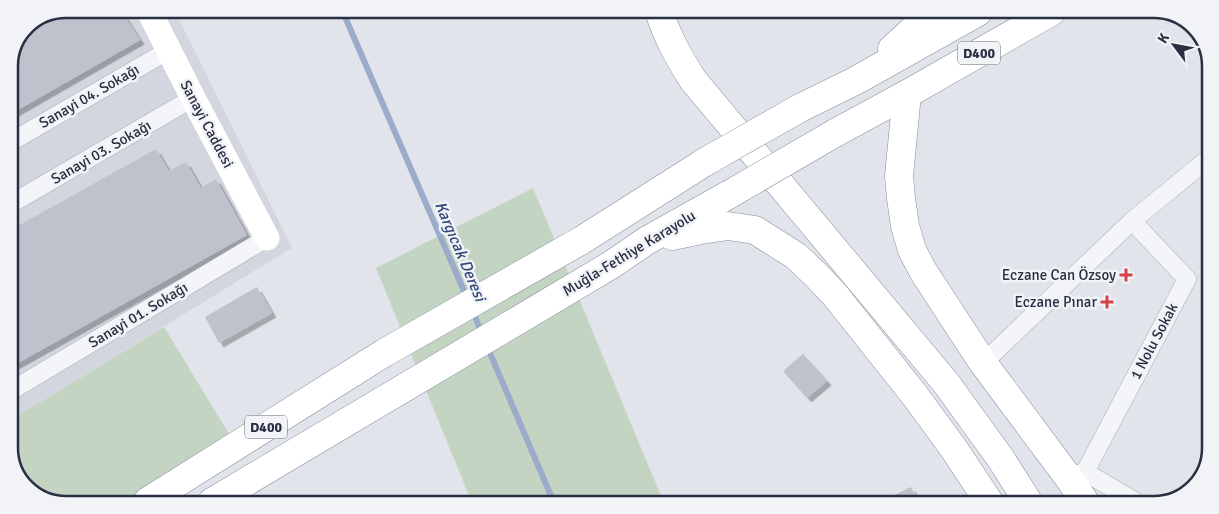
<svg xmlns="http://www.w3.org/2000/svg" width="1219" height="514" font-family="Signika,sans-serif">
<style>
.built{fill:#d3d6df}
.green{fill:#c4d4c2}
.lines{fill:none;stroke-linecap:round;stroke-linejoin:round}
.stream{stroke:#9baccb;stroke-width:6}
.building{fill:#bec2cd;filter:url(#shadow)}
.street-casing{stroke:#aaaeb8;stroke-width:19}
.highway-casing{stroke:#888fa1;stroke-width:29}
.street{stroke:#f4f5f8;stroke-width:18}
.secondary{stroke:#fff;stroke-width:25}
.highway{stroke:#fff;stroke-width:28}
.highway-bridge-casing{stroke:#888fa1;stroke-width:29;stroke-linecap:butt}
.highway-bridge{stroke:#fff;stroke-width:28}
.poi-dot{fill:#d24446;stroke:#f1f3f7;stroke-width:2}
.labels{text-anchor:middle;stroke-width:5;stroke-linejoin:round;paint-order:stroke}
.shield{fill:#f1f3f7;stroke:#656a78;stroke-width:1}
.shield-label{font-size:14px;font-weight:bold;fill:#292f42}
.street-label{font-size:15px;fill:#292f42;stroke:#f1f3f7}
.poi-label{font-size:15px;fill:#292f42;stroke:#f1f3f7;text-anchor:end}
.water-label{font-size:16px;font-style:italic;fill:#324878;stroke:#f1f3f7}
.rim{fill:none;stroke:#292f42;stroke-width:2.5}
</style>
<defs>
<filter id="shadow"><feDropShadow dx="4.5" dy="4.5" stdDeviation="0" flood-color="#0004"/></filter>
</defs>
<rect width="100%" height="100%" fill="#e1e4ea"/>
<!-- built -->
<polygon class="built" points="65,9 174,9 292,248 9,421 9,62 26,25"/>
<!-- green -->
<g class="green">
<polygon points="533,188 664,503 472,503 376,268"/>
<polygon points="164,327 231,437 130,501 44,501 20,483 9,453 9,421"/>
</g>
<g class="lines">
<!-- stream -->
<g class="stream">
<polyline points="342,10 467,298"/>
<polyline points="472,309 482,334"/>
<polyline points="487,346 554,503"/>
</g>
</g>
<!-- building -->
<g class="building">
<polygon points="65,9 120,9 140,40 9,115 9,62 26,25"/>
<polygon points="156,149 169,171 186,162 201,188 216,179 247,235 9,368 9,231"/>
<polygon points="257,287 272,313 219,343 205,317"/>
<polygon points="803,354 827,381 807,398 783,371"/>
<polygon points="911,487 920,504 887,504 884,500"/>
</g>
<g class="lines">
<defs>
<g id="street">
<polyline points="9,143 169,50"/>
<polyline points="9,205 193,98"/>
<polyline points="983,363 1132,221 1209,158"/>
<polyline points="9,392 267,238"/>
<polyline points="1085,472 1187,279 1132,221"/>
<polyline points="1074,475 1085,472 1141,505"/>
</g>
<g id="highway">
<path d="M659,11C668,39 678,56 693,80L946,383L1001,459L1030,505"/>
<polyline points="892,49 916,27 929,12"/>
<polyline points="907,94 899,176 901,198 905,226 912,250 923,271 983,363 1068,477 1087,505"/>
<polyline points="800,108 855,81 978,12"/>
<polyline points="835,133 907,94 1051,12"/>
<polyline points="672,236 701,230 728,226 755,230 796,256 815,274 835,295 916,397 954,449 991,505"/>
<polyline points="148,501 384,353 582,240 705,162"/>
<polyline points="212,502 611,265 646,241 730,194"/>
</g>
</defs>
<!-- street casing -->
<use href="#street" class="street-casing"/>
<!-- highway casing -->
<use href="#highway" class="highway-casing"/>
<!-- street -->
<use href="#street" class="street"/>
<!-- secondary -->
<polyline class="secondary" points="148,9 193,98 267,238"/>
<!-- highway -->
<use href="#highway" class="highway"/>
<defs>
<g id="highway-bridge">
<polyline points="705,162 800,108"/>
<polyline points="730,194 835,133"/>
</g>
</defs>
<!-- highway-bridge casing -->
<use href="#highway-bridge" class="highway-bridge-casing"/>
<!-- highway-bridge -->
<use href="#highway-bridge" class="highway-bridge"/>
</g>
<!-- markers -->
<g class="poi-dot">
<path d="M1123.5 267.5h5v5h5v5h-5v5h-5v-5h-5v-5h5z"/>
<path d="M1104.5 294.5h5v5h5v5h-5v5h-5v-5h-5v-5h5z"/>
</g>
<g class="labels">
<!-- shield labels -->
<g class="shield">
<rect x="958" y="41.5" width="42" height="23" rx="4"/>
<rect x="245" y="415.5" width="42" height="23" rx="4"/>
</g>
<g class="shield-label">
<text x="979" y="58">D400</text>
<text x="266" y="432">D400</text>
</g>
<!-- street labels -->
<g class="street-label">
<text transform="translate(89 96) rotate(-30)" y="5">Sanayi 04. Sokağı</text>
<text transform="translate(207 124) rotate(62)" y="5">Sanayi Caddesi</text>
<text transform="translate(101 152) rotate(-30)" y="5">Sanayi 03. Sokağı</text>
<text transform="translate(629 253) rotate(-31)" y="5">Muğla-Fethiye Karayolu</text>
<text transform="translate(138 315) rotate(-31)" y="5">Sanayi 01. Sokağı</text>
<text transform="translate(1154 341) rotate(-62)" y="5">1 Nolu Sokak</text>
</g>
<!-- poi labels -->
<g class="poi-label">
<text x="1116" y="280">Eczane Can Özsoy</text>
<text x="1097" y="307">Eczane Pınar</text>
</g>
<!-- water labels -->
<g class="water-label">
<text transform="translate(461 251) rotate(67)" y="6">Kargıcak Deresi</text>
</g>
</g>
<!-- crop -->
<path d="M0 0H1219V514H0ZM66 18H1154A48 48 0 0 1 1202 66V448A48 48 0 0 1 1154 496H66A48 48 0 0 1 18 448V66A48 48 0 0 1 66 18Z" fill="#f1f3f7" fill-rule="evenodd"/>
<path class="rim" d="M66 18H1154A48 48 0 0 1 1202 66V448A48 48 0 0 1 1154 496H66A48 48 0 0 1 18 448V66A48 48 0 0 1 66 18Z"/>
<!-- north arrow -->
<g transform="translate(1174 45) rotate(302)" stroke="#f1f3f7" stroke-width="4" paint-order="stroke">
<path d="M0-4L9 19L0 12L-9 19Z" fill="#292f42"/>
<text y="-8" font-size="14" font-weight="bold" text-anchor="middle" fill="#292f42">K</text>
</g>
</svg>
